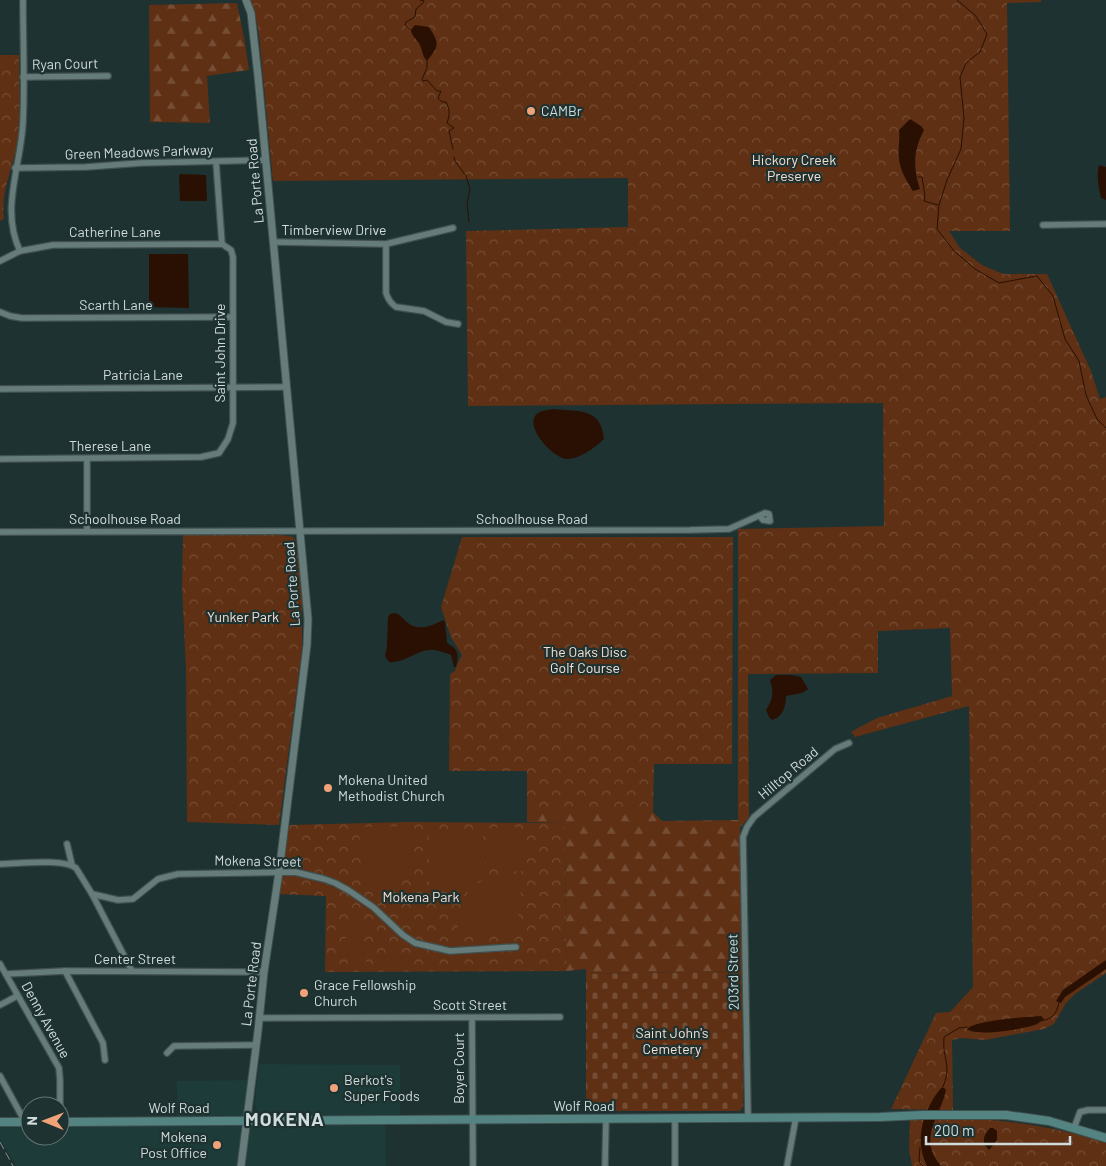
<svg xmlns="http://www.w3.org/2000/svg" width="1106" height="1166" font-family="Barlow,sans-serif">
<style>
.built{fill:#1c3b39}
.forest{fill:url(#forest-firs)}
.cemetery{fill:url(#cemetery-stones)}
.park{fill:url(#park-crowns)}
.pitch{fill:#5f3013}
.water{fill:#2a1002}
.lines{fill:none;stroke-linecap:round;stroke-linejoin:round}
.stream{stroke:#2a1002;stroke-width:1}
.minor-casing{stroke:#3f504f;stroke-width:8}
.tertiary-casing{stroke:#3f504f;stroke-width:9}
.secondary-casing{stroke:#3f504f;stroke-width:10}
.minor{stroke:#657c7a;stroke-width:5.5}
.tertiary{stroke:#657c7a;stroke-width:7}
.secondary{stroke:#548482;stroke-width:8}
.rail{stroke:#829291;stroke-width:1;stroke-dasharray:8 4;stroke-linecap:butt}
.poi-dot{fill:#f0a378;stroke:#1e3231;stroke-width:2}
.labels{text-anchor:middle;stroke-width:4.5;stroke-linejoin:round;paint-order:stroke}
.street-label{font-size:14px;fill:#d0dcdb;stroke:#1e3231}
.poi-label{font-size:14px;fill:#d0dcdb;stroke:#1e3231;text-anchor:start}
.park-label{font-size:14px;fill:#f7dfd2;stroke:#1e3231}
.district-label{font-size:19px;font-weight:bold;letter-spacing:1px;fill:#d0dcdb;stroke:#1e3231}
</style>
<defs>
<pattern id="forest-firs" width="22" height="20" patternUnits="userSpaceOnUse" patternTransform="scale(1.25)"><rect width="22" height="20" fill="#5f3013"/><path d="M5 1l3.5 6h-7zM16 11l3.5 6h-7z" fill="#754d35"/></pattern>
<pattern id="cemetery-stones" width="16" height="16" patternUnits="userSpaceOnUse" patternTransform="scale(1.25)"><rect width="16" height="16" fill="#5f3013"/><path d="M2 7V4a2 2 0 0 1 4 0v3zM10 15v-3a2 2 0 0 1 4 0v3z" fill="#754d35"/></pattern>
<pattern id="park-crowns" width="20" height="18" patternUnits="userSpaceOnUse" patternTransform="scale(1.25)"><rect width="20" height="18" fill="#5f3013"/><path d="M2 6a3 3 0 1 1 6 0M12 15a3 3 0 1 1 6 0" fill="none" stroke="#754d35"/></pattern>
</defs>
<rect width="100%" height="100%" fill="#1e3231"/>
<!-- built -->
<g class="built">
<polygon points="259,1064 400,1065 400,1115 261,1115 256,1109 255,1103"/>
<polygon points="250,1080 245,1119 177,1119 177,1081"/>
<polygon points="385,1121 386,1166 243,1166 248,1123"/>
<polygon points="245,1122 240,1166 16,1166 0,1139 0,1123 30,1123 30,1136 60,1136 60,1123"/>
</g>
<!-- forest -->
<g class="forest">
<polygon points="237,3 245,43 249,70 207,76 210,123 150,122 149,5"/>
<polygon points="527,812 653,812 662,821 738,820 738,829 740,827 742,971 586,974 586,969 566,971 565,823 527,822"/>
</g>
<!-- cemetery -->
<polygon class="cemetery" points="742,971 743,1106 740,1111 586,1111 586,974"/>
<!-- park -->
<g class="park">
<polygon points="250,0 1041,0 1041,2 1007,3 1010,231 949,231 960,248 982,265 996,271 1004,274 1047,274 1091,371 1100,399 1106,397 1106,973 1075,994 1066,1003 1054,1024 1044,1029 985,1040 961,1038 952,1040 953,1110 891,1109 936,1013 950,1012 973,987 969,706 855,737 851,732 877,718 952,696 950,628 878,631 878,673 748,674 749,818 738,829 738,529 884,526 883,403 468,406 466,231 628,227 628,178 273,181 259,34 256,18"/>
<path d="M0,55H19C19,82 21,110 18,136C15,165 0,190 4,219L0,221Z"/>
<polygon points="275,534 293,537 297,542 302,591 302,649 279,825 187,822 186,670 182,586 183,535"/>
<polygon points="462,537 733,537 732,764 654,764 653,812 527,812 527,771 449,771 450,674 454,672 462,655 451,637 441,607"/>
<polygon points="407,822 565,823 566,971 325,972 326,896 277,894 289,825"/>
<path d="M978,1119C1023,1122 1064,1129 1106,1143V1166H912L909,1148L910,1120Z"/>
</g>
<!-- pitch -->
<g class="pitch">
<path d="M412,826C416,866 410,873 375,891L367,888L359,834L363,827Z"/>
<path d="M519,827L527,833L526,871C496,874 485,855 489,828Z"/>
<polygon points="435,829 482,830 486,859 480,873 465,886 448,891 429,890 429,836"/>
<path d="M506,877L522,880L517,928L510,935L457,937C459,913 460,888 487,879C492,877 500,877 506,877Z"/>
<polygon points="360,925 361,933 344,935 343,927"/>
<polygon points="362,935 363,943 346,945 345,938"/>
<polygon points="363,945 365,953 348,956 346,948"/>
<polygon points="365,955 366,963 349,966 348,958"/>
<polygon points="400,955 401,966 382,967 381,957"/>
</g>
<!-- water -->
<g class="water">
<path d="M415,25L429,27C440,44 439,46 427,61C422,55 423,52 420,45C417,39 412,37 411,30Z"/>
<path d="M910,119L921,126L924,130C913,151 913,167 920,189L913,191C907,182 899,168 899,158C898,148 900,140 899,130Z"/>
<path d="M1099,165L1106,167V200L1101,198C1099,188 1096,175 1099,165Z"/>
<polygon points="181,174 206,175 207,201 180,201 179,175"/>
<polygon points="149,254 188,254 189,308 149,307"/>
<path d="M553,409C579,412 601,407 604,439C594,448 580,459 567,459C552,458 522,424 538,413C542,410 549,410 553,409Z"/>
<path d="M395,613C401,615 403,619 408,623C418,632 434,625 443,620L445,622L447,643C459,649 459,655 456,667H454L451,655C446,653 440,651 435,650C418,648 405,664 389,662L385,656L387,646L388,617L390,614Z"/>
<path d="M776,675H791L801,677L808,689L802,693L786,696C786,706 783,717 772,720L769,717L766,710C773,699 774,693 770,680Z"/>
<polygon points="1106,960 1106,969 1065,997 1061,1003 1056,1001 1063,990"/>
<path d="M1041,1016L1044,1019C1042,1020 1039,1023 1037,1024C1026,1029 975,1037 967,1029C976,1020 1027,1017 1041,1016Z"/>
<path d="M941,1088H944L946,1090C940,1118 917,1138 941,1166H927C914,1140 923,1110 941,1088Z"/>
<path d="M990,1128H993L997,1131V1140L989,1150C981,1142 983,1136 990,1128Z"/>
</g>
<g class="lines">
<!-- stream -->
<g class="stream">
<polyline points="957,0 975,15 987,34 980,52 966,63 960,77 964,118 961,149 947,180 939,205 937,229 954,251 975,269 999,283 1037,276 1053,296 1065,339 1079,361 1086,395 1097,419 1106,428"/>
<polyline points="411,30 405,25 406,22 415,17 416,9 423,3 424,1 420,0"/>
<path d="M427,61V68L422,79L423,81L427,80L437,91H441L438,98L442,102H446C450,110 450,114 447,123L454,128L449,131L453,149"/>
<polyline points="454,157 455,161 466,176 470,189 467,204 469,222"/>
<polyline points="918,177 922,177 925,196 924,201 938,205"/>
<path d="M1039,1021C1052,1020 1057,1014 1059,1002"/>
<path d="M942,1089C953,1065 942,1061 944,1037L959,1028L968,1027"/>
<polyline points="920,1147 919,1162 923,1166"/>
</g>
<defs>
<g id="minor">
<polyline points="23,77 108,76"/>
<polyline points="216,162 222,244"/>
<polyline points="15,168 86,167 141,163 265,160"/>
<polyline points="1043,225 1106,224"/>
<polyline points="273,242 386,244 453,228"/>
<path d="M386,244V293C388,299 390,303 396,307L424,311L446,322L458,324"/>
<path d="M20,251C0,209 21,167 23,122C25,82 23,41 23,0"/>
<polyline points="0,261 20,251 53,245 222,244 231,250 233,257 233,423 228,439 219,453 201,457 0,459"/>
<polyline points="0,312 10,316 22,318 233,317"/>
<polyline points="0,389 287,387"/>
<polyline points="87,459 87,531"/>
<polyline points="0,532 690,530 729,529 765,513 769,514 770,521 763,520 760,516"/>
<polyline points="67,844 72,865"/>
<path d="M0,864C17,864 63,858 76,868L92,894L118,900L133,899L158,879L178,874L295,872L324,879L335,883L348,890L373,907L403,935L415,943L450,951L516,947"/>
<polyline points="92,894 132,971"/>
<polyline points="0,964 59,1068 60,1080 60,1122"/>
<polyline points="65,971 103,1043 105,1060"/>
<polyline points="6,974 65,971 264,972"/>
<polyline points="0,1005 17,996"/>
<polyline points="260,1018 560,1017"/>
<polyline points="472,1018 473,1166"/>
<polyline points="167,1053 174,1046 256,1045"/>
<polyline points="0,1076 25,1122"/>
<polyline points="748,1117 743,837 747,827 754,817 835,749 849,743"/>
<polyline points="1074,1128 1080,1112 1088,1110 1106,1110"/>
<polyline points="605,1166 606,1118"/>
<polyline points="675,1166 675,1118"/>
<polyline points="787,1166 796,1117"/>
</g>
<polyline id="tertiary" points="241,1166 258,1031 264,972 279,872 307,645 308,619 258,76 251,13 246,0"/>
<g id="secondary">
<polyline points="0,1122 30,1122"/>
<polyline points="60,1122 880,1117 923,1115 1006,1115 1049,1121 1106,1138"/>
</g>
</defs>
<!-- minor casing -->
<use href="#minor" class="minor-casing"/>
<!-- tertiary casing -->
<use href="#tertiary" class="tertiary-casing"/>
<!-- secondary casing -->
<use href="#secondary" class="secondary-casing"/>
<!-- minor -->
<use href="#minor" class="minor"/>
<!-- tertiary -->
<use href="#tertiary" class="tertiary"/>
<!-- secondary -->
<use href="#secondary" class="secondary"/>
<!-- rail -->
<polyline class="rail" points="0,1142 13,1166"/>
</g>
<!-- markers -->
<g class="poi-dot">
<circle cx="531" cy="111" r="5"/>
<circle cx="328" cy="788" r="5"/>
<circle cx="304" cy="993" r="5"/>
<circle cx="334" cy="1088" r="5"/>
<circle cx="217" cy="1145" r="5"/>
</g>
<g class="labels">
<!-- street labels -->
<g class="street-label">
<text transform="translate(65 64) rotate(-1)" y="5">Ryan Court</text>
<text transform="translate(139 152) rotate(-2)" y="5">Green Meadows Parkway</text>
<text transform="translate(255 181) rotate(-95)" y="5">La Porte Road</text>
<text x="334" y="235">Timberview Drive</text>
<text x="115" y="237">Catherine Lane</text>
<text x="116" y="310">Scarth Lane</text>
<text transform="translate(220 353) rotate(-90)" y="5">Saint John Drive</text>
<text x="143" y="380">Patricia Lane</text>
<text x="110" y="451">Therese Lane</text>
<text x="125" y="524">Schoolhouse Road</text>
<text x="532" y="524">Schoolhouse Road</text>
<text transform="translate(292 584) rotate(-94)" y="5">La Porte Road</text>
<text transform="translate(788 773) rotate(-40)" y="5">Hilltop Road</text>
<text transform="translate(258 861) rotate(1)" y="5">Mokena Street</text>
<text x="135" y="964">Center Street</text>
<text transform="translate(733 972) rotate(-91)" y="5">203rd Street</text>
<text transform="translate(251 984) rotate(-83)" y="5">La Porte Road</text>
<text x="470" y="1010">Scott Street</text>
<text transform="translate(46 1020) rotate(61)" y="5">Denny Avenue</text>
<text transform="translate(459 1068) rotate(-90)" y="5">Boyer Court</text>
<text x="584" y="1111">Wolf Road</text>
<text x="179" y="1113">Wolf Road</text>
</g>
<!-- poi labels -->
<g class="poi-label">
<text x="541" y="116">CAMBr</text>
<text x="338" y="785">Mokena United<tspan x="338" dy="16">Methodist Church</tspan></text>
<text x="314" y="990">Grace Fellowship<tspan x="314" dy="16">Church</tspan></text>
<text x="344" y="1085">Berkot's<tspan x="344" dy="16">Super Foods</tspan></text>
<text x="207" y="1142" text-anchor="end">Mokena<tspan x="207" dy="16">Post Office</tspan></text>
</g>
<!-- park labels -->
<g class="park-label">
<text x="794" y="165">Hickory Creek<tspan x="794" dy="16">Preserve</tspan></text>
<text x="243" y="622">Yunker Park</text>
<text x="585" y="657">The Oaks Disc<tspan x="585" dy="16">Golf Course</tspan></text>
<text x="421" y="902">Mokena Park</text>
<text x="672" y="1038">Saint John's<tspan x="672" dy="16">Cemetery</tspan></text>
</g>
<!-- district labels -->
<g class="district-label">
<text x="285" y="1126">MOKENA</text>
</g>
</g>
<!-- north arrow -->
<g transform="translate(45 1121) rotate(271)"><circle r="24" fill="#1e3231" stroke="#657675"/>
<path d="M0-4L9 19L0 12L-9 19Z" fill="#f0a378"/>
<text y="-8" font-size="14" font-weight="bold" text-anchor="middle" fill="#d0dcdb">N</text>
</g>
<!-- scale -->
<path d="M926 1136v8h144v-8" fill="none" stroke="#d0dcdb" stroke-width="2.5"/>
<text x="934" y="1136" font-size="15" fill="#d0dcdb" stroke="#1e3231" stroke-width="4" paint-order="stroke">200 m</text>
</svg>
